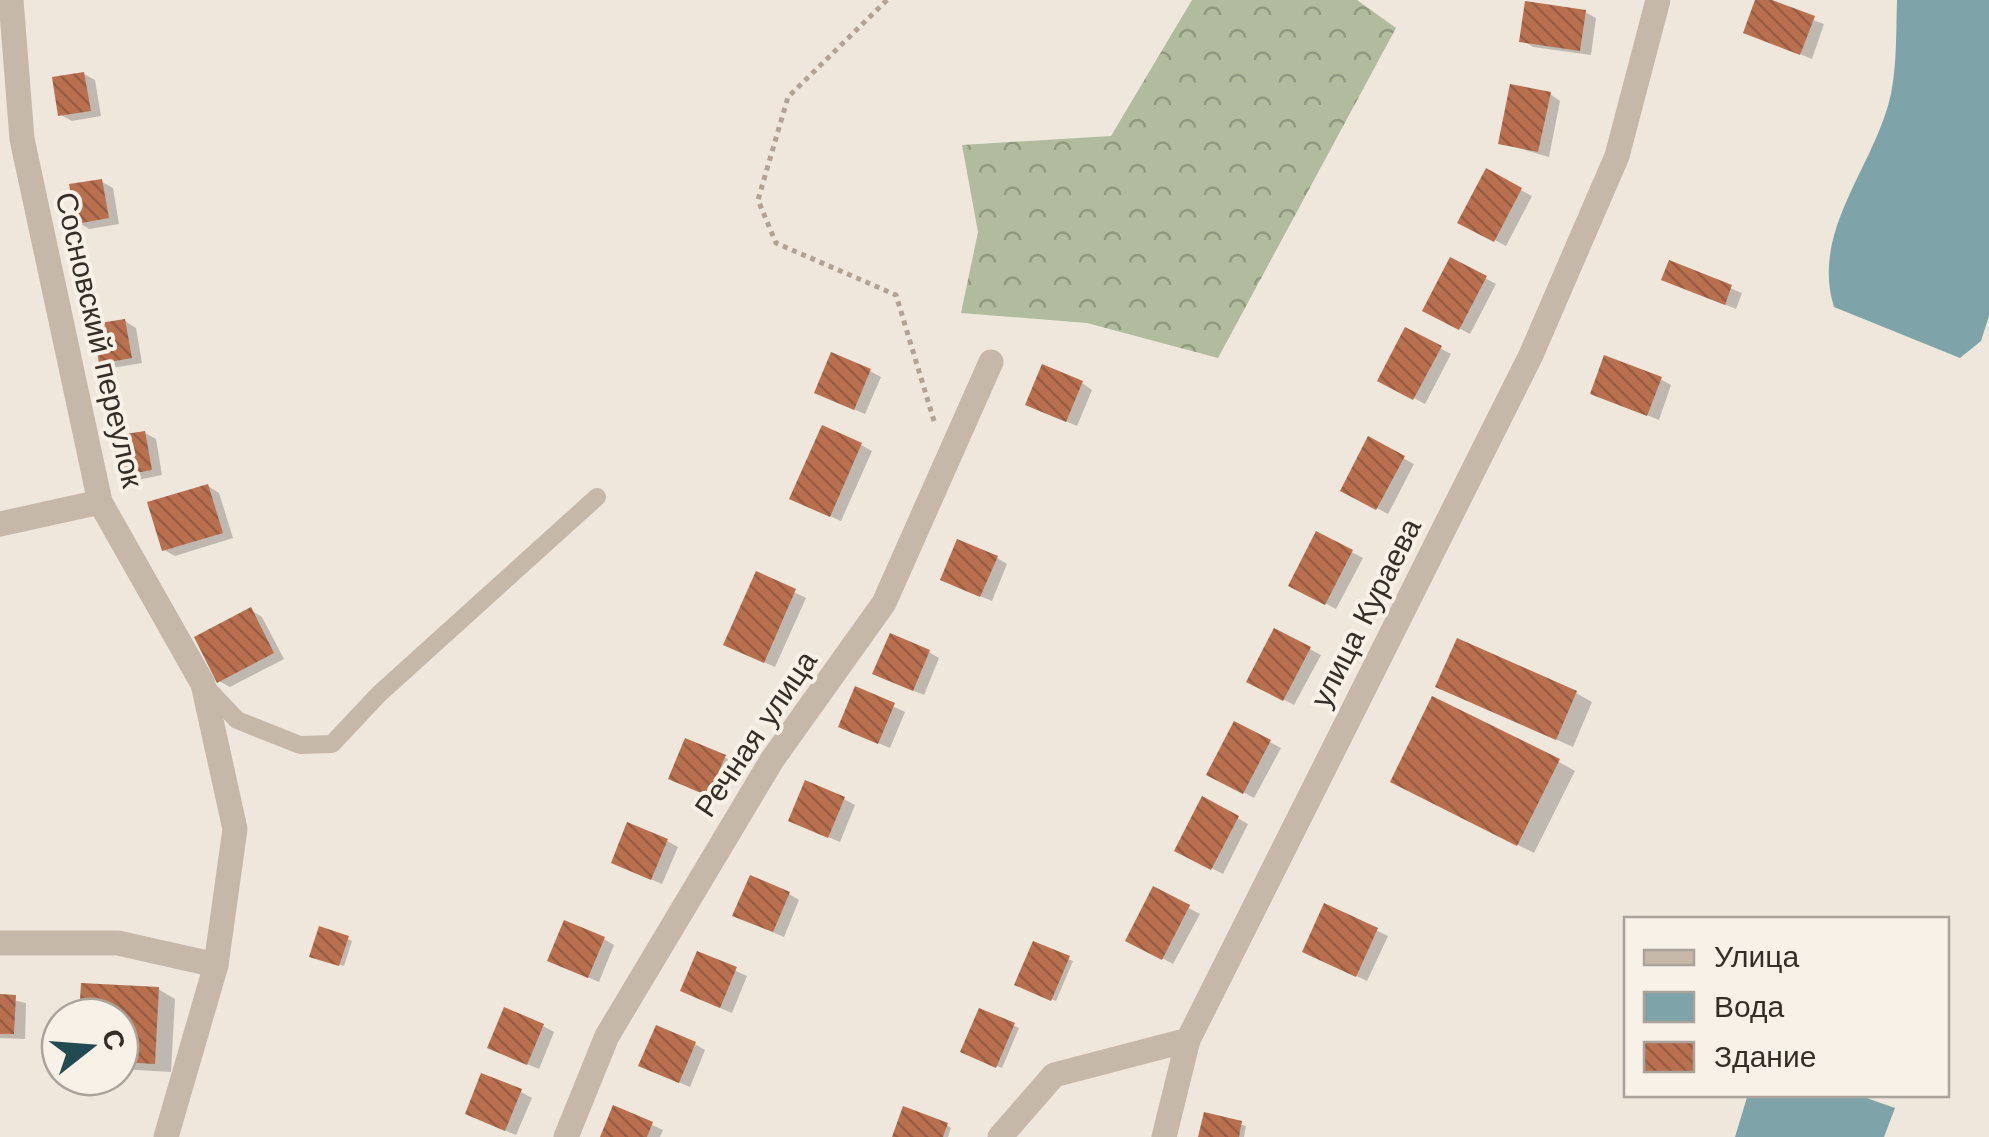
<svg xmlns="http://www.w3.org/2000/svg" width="1989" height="1137" font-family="'Work Sans',sans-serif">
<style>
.forest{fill:url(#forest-crowns)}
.water{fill:#7ea4a9}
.shadow{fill:#0003}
.building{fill:url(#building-back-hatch)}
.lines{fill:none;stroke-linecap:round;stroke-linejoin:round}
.path{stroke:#b1a293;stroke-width:5;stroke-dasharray:5 5;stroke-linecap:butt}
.lane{stroke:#c6b8a9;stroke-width:18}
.street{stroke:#c6b8a9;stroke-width:25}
.labels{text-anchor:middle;stroke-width:8;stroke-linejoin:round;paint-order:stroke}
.street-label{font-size:30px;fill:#342d28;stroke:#f7f1e8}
</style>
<defs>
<pattern id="forest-crowns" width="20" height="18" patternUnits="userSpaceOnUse" patternTransform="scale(2.5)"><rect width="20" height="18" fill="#b0bc9d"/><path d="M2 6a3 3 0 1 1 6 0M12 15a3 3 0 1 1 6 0" fill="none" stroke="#909980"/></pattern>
<pattern id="building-back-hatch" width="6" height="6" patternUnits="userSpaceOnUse" patternTransform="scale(2.5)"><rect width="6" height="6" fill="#b9704f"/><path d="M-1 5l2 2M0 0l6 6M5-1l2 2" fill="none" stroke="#975c42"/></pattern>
</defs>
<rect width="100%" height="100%" fill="#efe7dc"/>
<!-- forest -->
<polygon class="forest" points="1192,0 1357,0 1396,28 1218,358 1087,323 961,313 978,232 962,145 1111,136"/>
<!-- water -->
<g class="water">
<path d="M1897,0H1989V316L1981,341L1960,358L1834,307C1810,230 1875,167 1891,94C1897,64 1896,31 1897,0Z"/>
<polygon points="1748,1094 1858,1095 1895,1108 1884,1137 1735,1137"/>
</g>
<!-- shadow -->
<g class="shadow">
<polygon points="1757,0 1824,24 1812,59 1746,32"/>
<polygon points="1585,12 1596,18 1591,55 1533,47 1522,40"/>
<polygon points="84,74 95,80 101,116 72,121 61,115"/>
<polygon points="1550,94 1560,101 1549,157 1501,143"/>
<polygon points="1487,172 1532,196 1506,246 1461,222"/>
<polygon points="102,182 113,188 119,224 89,229 78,222"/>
<polygon points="1451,260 1496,284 1470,334 1425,310"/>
<polygon points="1671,263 1742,293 1736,309 1675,285"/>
<polygon points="125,321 136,328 142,363 112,368 102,362"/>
<polygon points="1406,330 1451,354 1425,404 1380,380"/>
<polygon points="870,371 881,377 865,414 827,398"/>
<polygon points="1660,379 1671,385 1659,420 1593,393"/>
<polygon points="1082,383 1092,390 1077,426 1039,410"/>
<polygon points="145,433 156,439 162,475 132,481 121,474"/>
<polygon points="1369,440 1414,464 1388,514 1343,490"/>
<polygon points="861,445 872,451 841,521 803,504"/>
<polygon points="208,486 219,493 233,538 175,556 164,550"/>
<polygon points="1317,534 1363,558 1336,609 1291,585"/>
<polygon points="997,558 1007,564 992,601 954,585"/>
<polygon points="757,574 806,598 775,667 737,650"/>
<polygon points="251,610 262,617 284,659 230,687 219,681"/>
<polygon points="1276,631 1321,655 1294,705 1249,681"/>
<polygon points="929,652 939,658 924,695 886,679"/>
<polygon points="1439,686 1576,693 1592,702 1573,747"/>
<polygon points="856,689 905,712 890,748 852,732"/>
<polygon points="1235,724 1281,748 1254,798 1210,774"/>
<polygon points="724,757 735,763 720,800 682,784"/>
<polygon points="1559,762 1575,771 1534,853 1409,790"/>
<polygon points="844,799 855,805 840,842 802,826"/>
<polygon points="1204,799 1248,824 1223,874 1177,850"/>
<polygon points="667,841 678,847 662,884 624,868"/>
<polygon points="1154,890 1200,914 1173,964 1129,940"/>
<polygon points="789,894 799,900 784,937 746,921"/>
<polygon points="1326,906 1388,936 1367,981 1316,957"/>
<polygon points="348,939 352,941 344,966 317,958"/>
<polygon points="604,939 614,945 599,982 561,966"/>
<polygon points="699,954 747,976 732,1013 694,997"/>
<polygon points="1068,959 1073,961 1056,1001 1022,987"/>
<polygon points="158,989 175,999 171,1072 120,1069 120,1017 82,1017"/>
<polygon points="0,997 26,1003 25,1039 0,1038"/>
<polygon points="981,1011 1019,1028 1002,1068 968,1054"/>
<polygon points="543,1026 554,1032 539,1069 501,1053"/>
<polygon points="695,1044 705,1050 690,1087 652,1071"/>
<polygon points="521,1092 532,1098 516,1135 478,1119"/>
<polygon points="615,1108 663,1130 660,1137 603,1137"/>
<polygon points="1206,1115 1246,1126 1244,1137 1201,1137"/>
<polygon points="947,1125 951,1128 948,1137 894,1137"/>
</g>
<!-- building -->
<g class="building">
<polygon points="1755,0 1772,0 1815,16 1800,55 1743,33"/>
<polygon points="1525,1 1586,10 1580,51 1519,42"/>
<polygon points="84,72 91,111 58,116 52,77"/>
<polygon points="1510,84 1551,92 1538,152 1498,144"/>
<polygon points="1486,168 1522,188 1494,242 1457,223"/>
<polygon points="102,179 109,218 76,224 69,184"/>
<polygon points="1450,257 1487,276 1459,330 1422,311"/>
<polygon points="1669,260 1732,285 1725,305 1661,280"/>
<polygon points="125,319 132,358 99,364 93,324"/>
<polygon points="1405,327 1442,346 1413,400 1377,381"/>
<polygon points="831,352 871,369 854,410 814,393"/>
<polygon points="1604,355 1662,377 1647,416 1590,394"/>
<polygon points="1042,364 1083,381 1066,422 1025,405"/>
<polygon points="822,425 862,443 830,517 789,499"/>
<polygon points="145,431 152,470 119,476 112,436"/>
<polygon points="1368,436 1405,456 1376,510 1340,491"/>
<polygon points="208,484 223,533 162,551 147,502"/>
<polygon points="1316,531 1353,550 1325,605 1288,586"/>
<polygon points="957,539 998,556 980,597 940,580"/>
<polygon points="756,571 796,589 764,663 723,645"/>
<polygon points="251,607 274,653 217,683 194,637"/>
<polygon points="1274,628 1311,647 1283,701 1246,682"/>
<polygon points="890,633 930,650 913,691 872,674"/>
<polygon points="1457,638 1577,691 1556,740 1435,687"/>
<polygon points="855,686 895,703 878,744 838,727"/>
<polygon points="1432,696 1560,759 1517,846 1390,782"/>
<polygon points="1234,721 1271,740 1243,794 1206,775"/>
<polygon points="685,738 726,755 708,796 668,779"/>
<polygon points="805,780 845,797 828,838 788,821"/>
<polygon points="1202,796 1239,816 1211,870 1174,851"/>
<polygon points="627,822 668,839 651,880 611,863"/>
<polygon points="750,875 790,892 773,932 732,916"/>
<polygon points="1153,886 1190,905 1162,960 1125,941"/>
<polygon points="1324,903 1378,928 1356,977 1302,952"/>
<polygon points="564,920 605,937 588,978 547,961"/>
<polygon points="319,926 349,936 339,966 309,957"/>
<polygon points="1033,941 1070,956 1051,1001 1014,985"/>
<polygon points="697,951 737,967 720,1008 680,991"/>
<polygon points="81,983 159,987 155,1064 120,1062 120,1017 79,1017"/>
<polygon points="0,994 16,995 14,1034 0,1034"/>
<polygon points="504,1007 544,1024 527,1065 487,1048"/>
<polygon points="979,1008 1015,1023 996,1068 960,1052"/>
<polygon points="656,1025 696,1042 679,1083 638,1066"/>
<polygon points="481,1073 522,1089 505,1131 465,1114"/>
<polygon points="613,1105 653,1122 647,1137 600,1137"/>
<polygon points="903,1106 948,1123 943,1137 892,1137"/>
<polygon points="1204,1112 1242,1121 1239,1137 1198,1137"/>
</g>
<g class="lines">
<!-- path -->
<polyline class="path" points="887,0 788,97 758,200 776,243 896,295 934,421"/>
<!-- lane -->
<polyline class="lane" points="203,684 237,720 300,745 332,744 379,694 597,497"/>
<!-- street -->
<g class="street">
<polyline points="11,0 22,139 100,502 203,684 235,829 216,965 166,1137"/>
<polyline points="0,524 100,502"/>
<polyline points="0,943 118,943 216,965"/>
<polyline points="566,1137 607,1036 772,760 884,603 991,362"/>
<polyline points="1000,1137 1054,1075 1188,1040 1531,355 1617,156 1658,0"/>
<polyline points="1164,1137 1188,1040"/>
</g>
</g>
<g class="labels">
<!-- street labels -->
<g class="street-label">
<text transform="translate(99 340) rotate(77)" y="10">Сосновский переулок</text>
<text transform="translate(1366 613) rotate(-63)" y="10">улица Кураева</text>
<text transform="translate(756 734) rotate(-56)" y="10">Речная улица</text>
</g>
</g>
<!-- legend -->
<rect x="1624" y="917" width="325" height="180" fill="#f7f1e8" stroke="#a9a39b" stroke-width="2.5"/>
<rect x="1644" y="950" width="50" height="15" fill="#c6b8a9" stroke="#a9a39b" stroke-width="2.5"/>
<text x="1714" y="967" font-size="30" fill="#342d28">Улица</text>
<rect x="1644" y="992" width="50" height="30" fill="#7ea4a9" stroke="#a9a39b" stroke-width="2.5"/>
<text x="1714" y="1017" font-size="30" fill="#342d28">Вода</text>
<rect x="1644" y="1042" width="50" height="30" fill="url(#building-back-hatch)" stroke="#a9a39b" stroke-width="2.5"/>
<text x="1714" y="1067" font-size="30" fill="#342d28">Здание</text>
<!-- north arrow -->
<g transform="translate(90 1047) rotate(73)"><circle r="48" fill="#f7f1e8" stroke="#a9a39b" stroke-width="2.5"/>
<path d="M0-8L18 38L0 25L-18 38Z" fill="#224b51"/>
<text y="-15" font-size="28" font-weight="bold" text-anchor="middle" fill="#342d28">С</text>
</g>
</svg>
